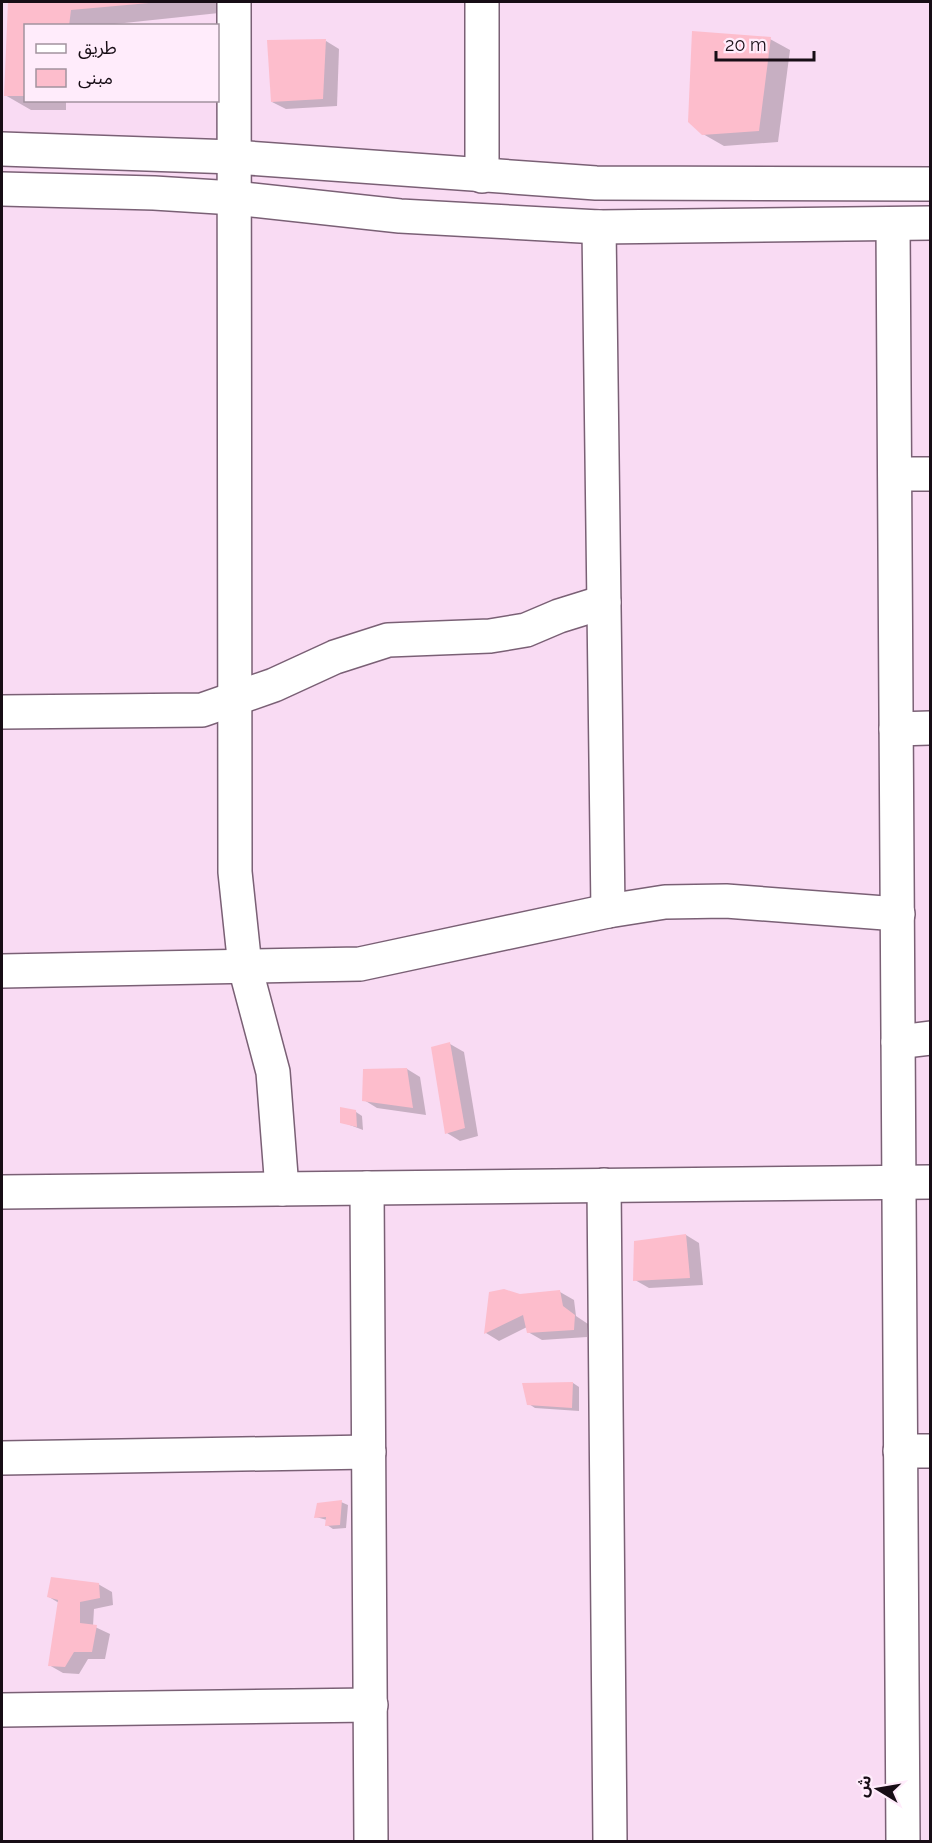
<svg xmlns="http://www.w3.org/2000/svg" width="932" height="1843" font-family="Raleway,'Noto Sans Arabic',sans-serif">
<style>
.shadow{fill:#0003}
.building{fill:#fdbdcc}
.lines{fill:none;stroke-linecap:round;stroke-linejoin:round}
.minor-casing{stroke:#7a6075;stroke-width:36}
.minor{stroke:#fff;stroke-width:33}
</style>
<rect width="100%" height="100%" fill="#f9dbf3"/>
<!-- shadow -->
<g class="shadow">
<polygon points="10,2 219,2 219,13 96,26 26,26 26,100 66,100 66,110 31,110 5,95"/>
<polygon points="770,39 790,50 778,142 724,146 703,134"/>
<polygon points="326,41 339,49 337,106 286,109 272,102"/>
<polygon points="450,1044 464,1052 478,1136 460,1141 447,1133"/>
<polygon points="407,1069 420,1077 426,1115 377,1108 364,1100"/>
<polygon points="356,1112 362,1116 363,1130 342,1122"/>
<polygon points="686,1235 699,1243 703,1285 649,1288 635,1280"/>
<polygon points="560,1292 574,1300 576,1316 588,1324 587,1337 542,1340 528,1332 527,1327 499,1341 486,1333 491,1293 519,1296"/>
<polygon points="573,1383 579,1387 579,1411 535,1408 529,1404"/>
<polygon points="341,1502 348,1505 346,1528 333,1529 327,1525 327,1520 316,1517"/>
<polygon points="98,1584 112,1592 113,1605 94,1609 93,1626 110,1634 105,1659 88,1659 79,1674 63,1673 49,1665 59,1603 49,1597"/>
</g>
<!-- building -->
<g class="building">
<polygon points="8,2 148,2 149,3 71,10 69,26 26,26 26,96 4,96"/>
<polygon points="692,31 771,37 759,131 702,135 688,122"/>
<polygon points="326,39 323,99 271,102 267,40"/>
<polygon points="450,1042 465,1128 445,1134 431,1047"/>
<polygon points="407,1068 413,1108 362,1101 363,1069"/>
<polygon points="340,1107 356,1110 357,1127 340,1123"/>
<polygon points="686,1234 690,1278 633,1281 634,1241"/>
<polygon points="504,1289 520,1294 560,1290 563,1306 575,1315 574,1330 527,1333 523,1315 484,1334 489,1292"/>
<polygon points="573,1382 572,1408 527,1405 522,1383"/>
<polygon points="342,1500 340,1525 325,1526 326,1517 314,1518 317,1503"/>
<polygon points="51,1577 99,1583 100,1598 80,1602 80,1623 97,1625 92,1652 74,1652 65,1667 48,1666 58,1600 47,1597"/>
</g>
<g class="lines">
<defs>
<g id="minor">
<polyline points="234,2 235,872 245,967 273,1072 282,1189"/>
<polyline points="482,2 482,176"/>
<polyline points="2,149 234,157 596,183 930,184"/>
<polyline points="2,189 154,193 234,198 400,216 599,227 930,223"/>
<polyline points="893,224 903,1842"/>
<polyline points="599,227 608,911"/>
<polyline points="895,474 930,474"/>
<polyline points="2,712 202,710 274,685 335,657 388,640 490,636 526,630 559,616 604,602"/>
<polyline points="896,729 930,728"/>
<polyline points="2,971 360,964 608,911 665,902 726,901 898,914"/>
<polyline points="898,1042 930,1038"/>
<polyline points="604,1185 610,1842"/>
<polyline points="367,1188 371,1842"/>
<polyline points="2,1192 930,1182"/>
<polyline points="900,1451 930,1451"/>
<polyline points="2,1458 369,1452"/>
<polyline points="2,1710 371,1705"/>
</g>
</defs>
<!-- minor casing -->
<use href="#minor" class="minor-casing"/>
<!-- minor -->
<use href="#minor" class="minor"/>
</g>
<!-- border -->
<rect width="932" height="1843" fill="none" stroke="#170d15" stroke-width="6"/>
<!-- legend -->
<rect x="24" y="24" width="195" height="78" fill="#ffecfb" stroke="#a2939f" stroke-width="1.5"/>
<rect x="36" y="44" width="30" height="9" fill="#ffffff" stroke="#a2939f" stroke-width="1.5"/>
<text x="78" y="54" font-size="18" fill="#170d15">طريق</text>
<rect x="36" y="69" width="30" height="18" fill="#fdbdcc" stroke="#a2939f" stroke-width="1.5"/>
<text x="78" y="84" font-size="18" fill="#170d15">مبنى</text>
<!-- north arrow -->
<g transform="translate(878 1789) rotate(281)" stroke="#ffecfb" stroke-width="4.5" paint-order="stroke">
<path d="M0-4.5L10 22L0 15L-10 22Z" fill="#170d15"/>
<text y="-9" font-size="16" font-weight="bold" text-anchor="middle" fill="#170d15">ش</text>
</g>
<!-- scale -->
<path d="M716 51v9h98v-9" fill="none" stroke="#170d15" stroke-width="3"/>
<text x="725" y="51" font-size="18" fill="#170d15" stroke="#ffecfb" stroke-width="4.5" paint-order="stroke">20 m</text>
</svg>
